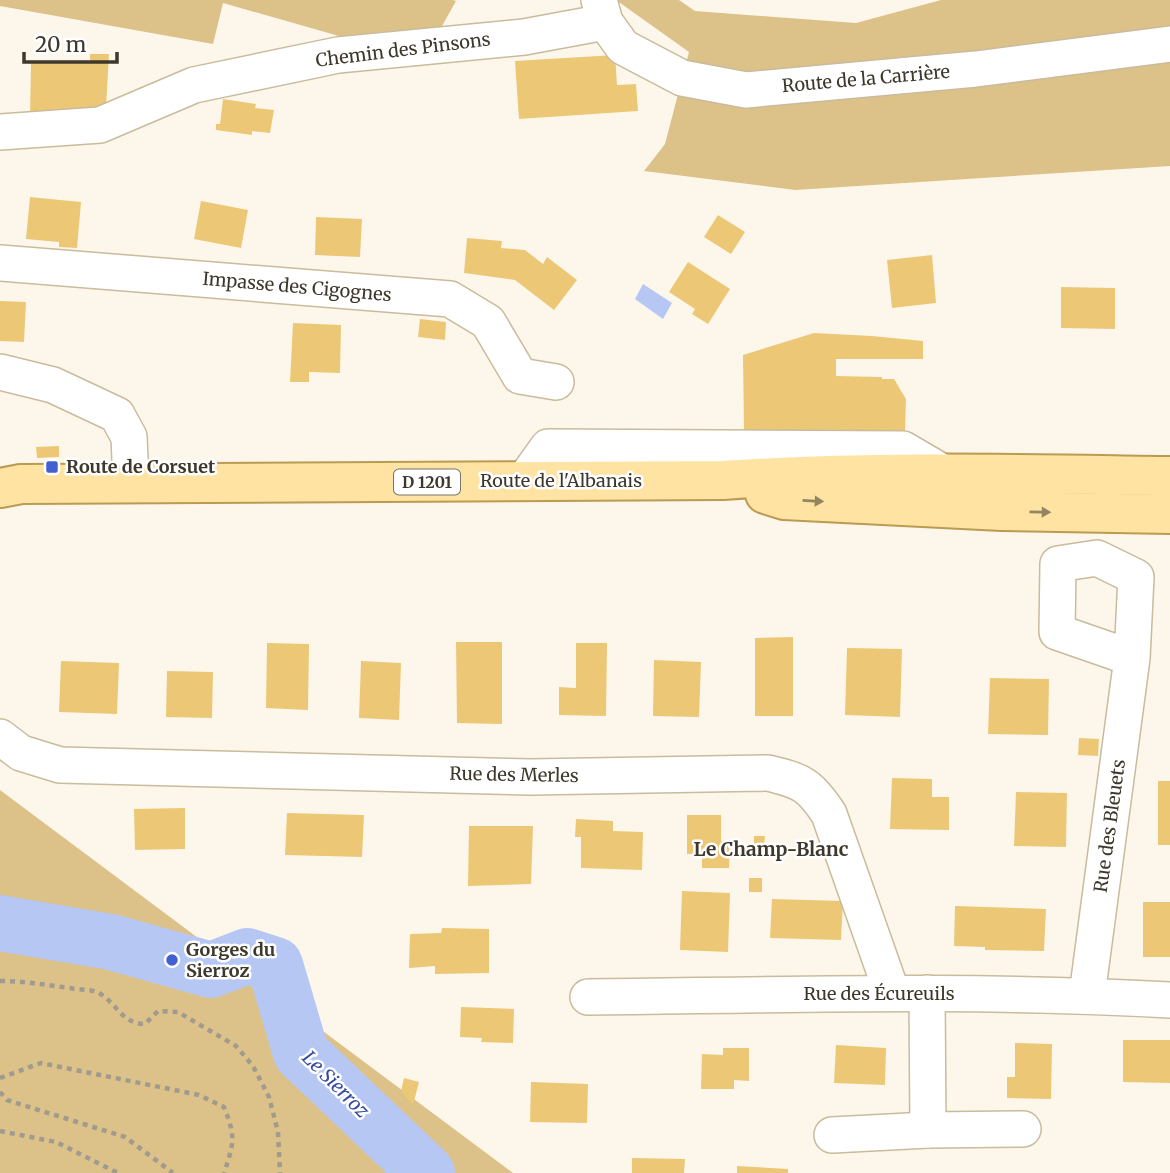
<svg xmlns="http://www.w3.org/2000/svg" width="1170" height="1173" font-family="Merriweather,serif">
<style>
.green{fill:#dcc289}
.water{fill:#b6c7f4}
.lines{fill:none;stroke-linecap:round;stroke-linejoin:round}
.river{stroke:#b6c7f4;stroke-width:56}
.building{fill:#ecc876}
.minor-casing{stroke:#c9bb9c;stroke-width:38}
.major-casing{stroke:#bb9b51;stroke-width:42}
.path{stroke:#a09b8e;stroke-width:4.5;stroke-dasharray:5 5;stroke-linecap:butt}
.minor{stroke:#fff;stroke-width:35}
.major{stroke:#ffe3a3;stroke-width:38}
.oneway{fill:#948561}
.poi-dot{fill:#4360d3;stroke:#fff;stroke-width:2.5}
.labels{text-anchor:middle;stroke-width:5;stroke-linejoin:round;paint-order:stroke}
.shield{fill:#fff;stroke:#77746b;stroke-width:2}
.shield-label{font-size:16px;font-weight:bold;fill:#3d382b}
.street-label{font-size:18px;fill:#3d382b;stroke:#fff}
.poi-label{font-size:18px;font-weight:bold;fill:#3d382b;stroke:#fff;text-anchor:start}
.neighbourhood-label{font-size:19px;font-weight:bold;fill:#3d382b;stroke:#fff}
.water-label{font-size:19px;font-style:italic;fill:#344b9f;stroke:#fff}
</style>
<rect width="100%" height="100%" fill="#fdf7eb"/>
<!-- green -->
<g class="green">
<polygon points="0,0 453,0 456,1 423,60 223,3 213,44 0,6"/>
<polygon points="616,0 679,0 695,11 856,23 941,0 1170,0 1170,166 795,190 644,171 665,144 689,52"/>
<polygon points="0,790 513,1173 0,1173"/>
</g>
<!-- water -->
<polygon class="water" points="643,284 672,303 663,319 635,299"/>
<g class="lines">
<!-- river -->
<polyline class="river" points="0,923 111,942 211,970 247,956 275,965 301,1053 427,1173"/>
</g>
<!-- building -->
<g class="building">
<polygon points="90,54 109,54 106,108 30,118 31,62 90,63"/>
<polygon points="615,55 617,85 636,84 638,111 519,119 515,61"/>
<polygon points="223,99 256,104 255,108 274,110 270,133 252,131 252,135 216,130 216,124 220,124"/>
<polygon points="30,197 81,202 77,248 59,247 59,242 26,239"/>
<polygon points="201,201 248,210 241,248 194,239"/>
<polygon points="718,215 745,232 731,254 704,237"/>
<polygon points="316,217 362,219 360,257 315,255"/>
<polygon points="467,238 502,241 501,248 525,250 543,264 547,257 577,280 554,310 515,280 464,273"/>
<polygon points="932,255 936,303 892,308 887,260"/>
<polygon points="688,262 730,289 708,324 692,314 695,309 669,292"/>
<polygon points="1061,287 1115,288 1115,329 1061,328"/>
<polygon points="0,301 26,302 24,342 0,341"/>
<polygon points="420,319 446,322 445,340 418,337"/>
<polygon points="293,323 341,325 340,373 309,372 309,382 290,382"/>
<polygon points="814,333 872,336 923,341 923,359 836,359 836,376 882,377 882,379 894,379 906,399 905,432 744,431 743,355"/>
<polygon points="59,446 59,457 37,458 36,447"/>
<polygon points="793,637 793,716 755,716 755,638"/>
<polygon points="456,642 502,642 502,724 457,723"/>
<polygon points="267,643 309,644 308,710 266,708"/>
<polygon points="576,643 607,643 606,716 559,715 559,687 576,688"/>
<polygon points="847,648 902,649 900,717 845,715"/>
<polygon points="654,660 701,662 699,717 653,716"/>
<polygon points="61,661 119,663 117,714 59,712"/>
<polygon points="361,661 401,663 399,720 359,718"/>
<polygon points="167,671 213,672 212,718 166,717"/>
<polygon points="990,678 1049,679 1048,735 988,734"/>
<polygon points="1079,738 1099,739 1098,756 1078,755"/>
<polygon points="892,778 932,779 932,797 949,797 949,830 890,829"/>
<rect x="1158" y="781" width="12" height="64"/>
<polygon points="1016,792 1067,793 1066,847 1014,846"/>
<polygon points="185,808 185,849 135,850 134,809"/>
<polygon points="287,813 364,815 362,857 285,855"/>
<polygon points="687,815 721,815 721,841 730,841 729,868 702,868 702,854 687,854"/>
<polygon points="576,819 613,821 613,831 643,832 642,870 581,868 581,837 575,837"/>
<polygon points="469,826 533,826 531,884 468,886"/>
<polygon points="754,836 765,836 764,847 754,846"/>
<rect x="749" y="878" width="13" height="14"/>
<polygon points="682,891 730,893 728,952 680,950"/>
<polygon points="772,899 843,901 841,940 770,938"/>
<rect x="1143" y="902" width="27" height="55"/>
<polygon points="955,906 1046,909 1044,951 985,950 985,947 954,946"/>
<polygon points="442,928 489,929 489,973 435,974 435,966 409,968 410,934 441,933"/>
<polygon points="461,1007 514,1009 513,1043 481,1042 482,1038 460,1037"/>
<polygon points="1123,1040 1170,1040 1170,1083 1123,1082"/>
<polygon points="1015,1043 1052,1044 1051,1099 1007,1098 1007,1077 1015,1077"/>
<polygon points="836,1045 886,1048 885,1085 834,1083"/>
<polygon points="723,1048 749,1048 749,1081 734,1080 734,1089 701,1089 702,1054 723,1055"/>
<polygon points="404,1078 419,1082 413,1105 401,1091"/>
<polygon points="531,1082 588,1084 587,1123 530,1122"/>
<polygon points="632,1158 685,1159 684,1173 632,1173"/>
<polygon points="737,1166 788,1169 788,1173 737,1173"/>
</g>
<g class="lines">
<defs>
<g id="minor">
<polyline points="599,0 605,22 623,47 682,78 746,90 976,69 1170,44"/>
<polyline points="0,132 100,125 194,85 338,55 524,37 605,22"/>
<polyline points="0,263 450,299 488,322 520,376 556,382"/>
<polyline points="0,372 53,385 117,415 129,437 131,483"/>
<polyline points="523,482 548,447 903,449 944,473"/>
<path d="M0,737L21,753L60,765L531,777L768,773C802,781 810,785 829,814L892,993"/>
<polyline points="927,993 928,1130 1023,1129"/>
<polyline points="1087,995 1132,658 1136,577 1097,558 1058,564 1057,632 1132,658"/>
<path d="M588,997C782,995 976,989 1170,1000"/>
<polyline points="832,1135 928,1130"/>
</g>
<g id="major">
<path d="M0,488L21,484L723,480C872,470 1021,474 1170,476"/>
<polyline points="765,494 784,500 1002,511 1170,514"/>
</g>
</defs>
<!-- minor casing -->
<use href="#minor" class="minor-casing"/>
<!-- major casing -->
<use href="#major" class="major-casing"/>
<!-- path -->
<g class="path">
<path d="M0,981C25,981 46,985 70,988C79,990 89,989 97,992C116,1001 121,1024 145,1024L158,1011L178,1012L236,1046L253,1066L269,1097L278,1132L280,1173"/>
<path d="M0,1078L41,1063L199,1095L224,1107C236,1137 234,1143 224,1173"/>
<polyline points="0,1092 7,1100 125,1137 173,1173"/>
<polyline points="0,1131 56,1142 118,1173"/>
</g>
<!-- minor -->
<use href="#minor" class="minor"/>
<!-- major -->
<use href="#major" class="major"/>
</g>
<!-- one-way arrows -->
<defs><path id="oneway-solid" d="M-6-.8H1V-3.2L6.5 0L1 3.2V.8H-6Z" transform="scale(1.75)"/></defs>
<g class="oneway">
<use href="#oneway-solid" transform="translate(813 501) rotate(3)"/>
<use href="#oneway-solid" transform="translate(1040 512) rotate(1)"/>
</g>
<!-- markers -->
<g class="poi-dot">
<rect x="45" y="460" width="14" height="14" rx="3.5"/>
<circle cx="172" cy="960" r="7"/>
</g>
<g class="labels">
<!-- shield labels -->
<rect class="shield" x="394" y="469.5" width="66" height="25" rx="5"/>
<g class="shield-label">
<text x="427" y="488">D 1201</text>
</g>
<!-- street labels -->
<g class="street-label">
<text transform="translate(403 50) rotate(-7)" y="6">Chemin des Pinsons</text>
<text transform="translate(866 79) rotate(-5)" y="6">Route de la Carrière</text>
<text transform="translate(297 287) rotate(5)" y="6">Impasse des Cigognes</text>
<text x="561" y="487">Route de l'Albanais</text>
<text transform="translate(514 775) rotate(1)" y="6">Rue des Merles</text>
<text transform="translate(1110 826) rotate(-82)" y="6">Rue des Bleuets</text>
<text x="879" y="1000">Rue des Écureuils</text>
</g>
<!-- poi labels -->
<g class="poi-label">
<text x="66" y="473">Route de Corsuet</text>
<text x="186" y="956">Gorges du<tspan x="186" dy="21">Sierroz</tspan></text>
</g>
<!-- neighbourhood labels -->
<g class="neighbourhood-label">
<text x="771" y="856">Le Champ-Blanc</text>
</g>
<!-- water labels -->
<g class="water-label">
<text transform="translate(336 1084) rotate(45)" y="7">Le Sierroz</text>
</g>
</g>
<!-- scale -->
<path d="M24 52v10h93v-10" fill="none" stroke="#3d382b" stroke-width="3.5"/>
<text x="35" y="52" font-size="21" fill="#3d382b" stroke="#ffffff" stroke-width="5" paint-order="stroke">20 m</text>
</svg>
